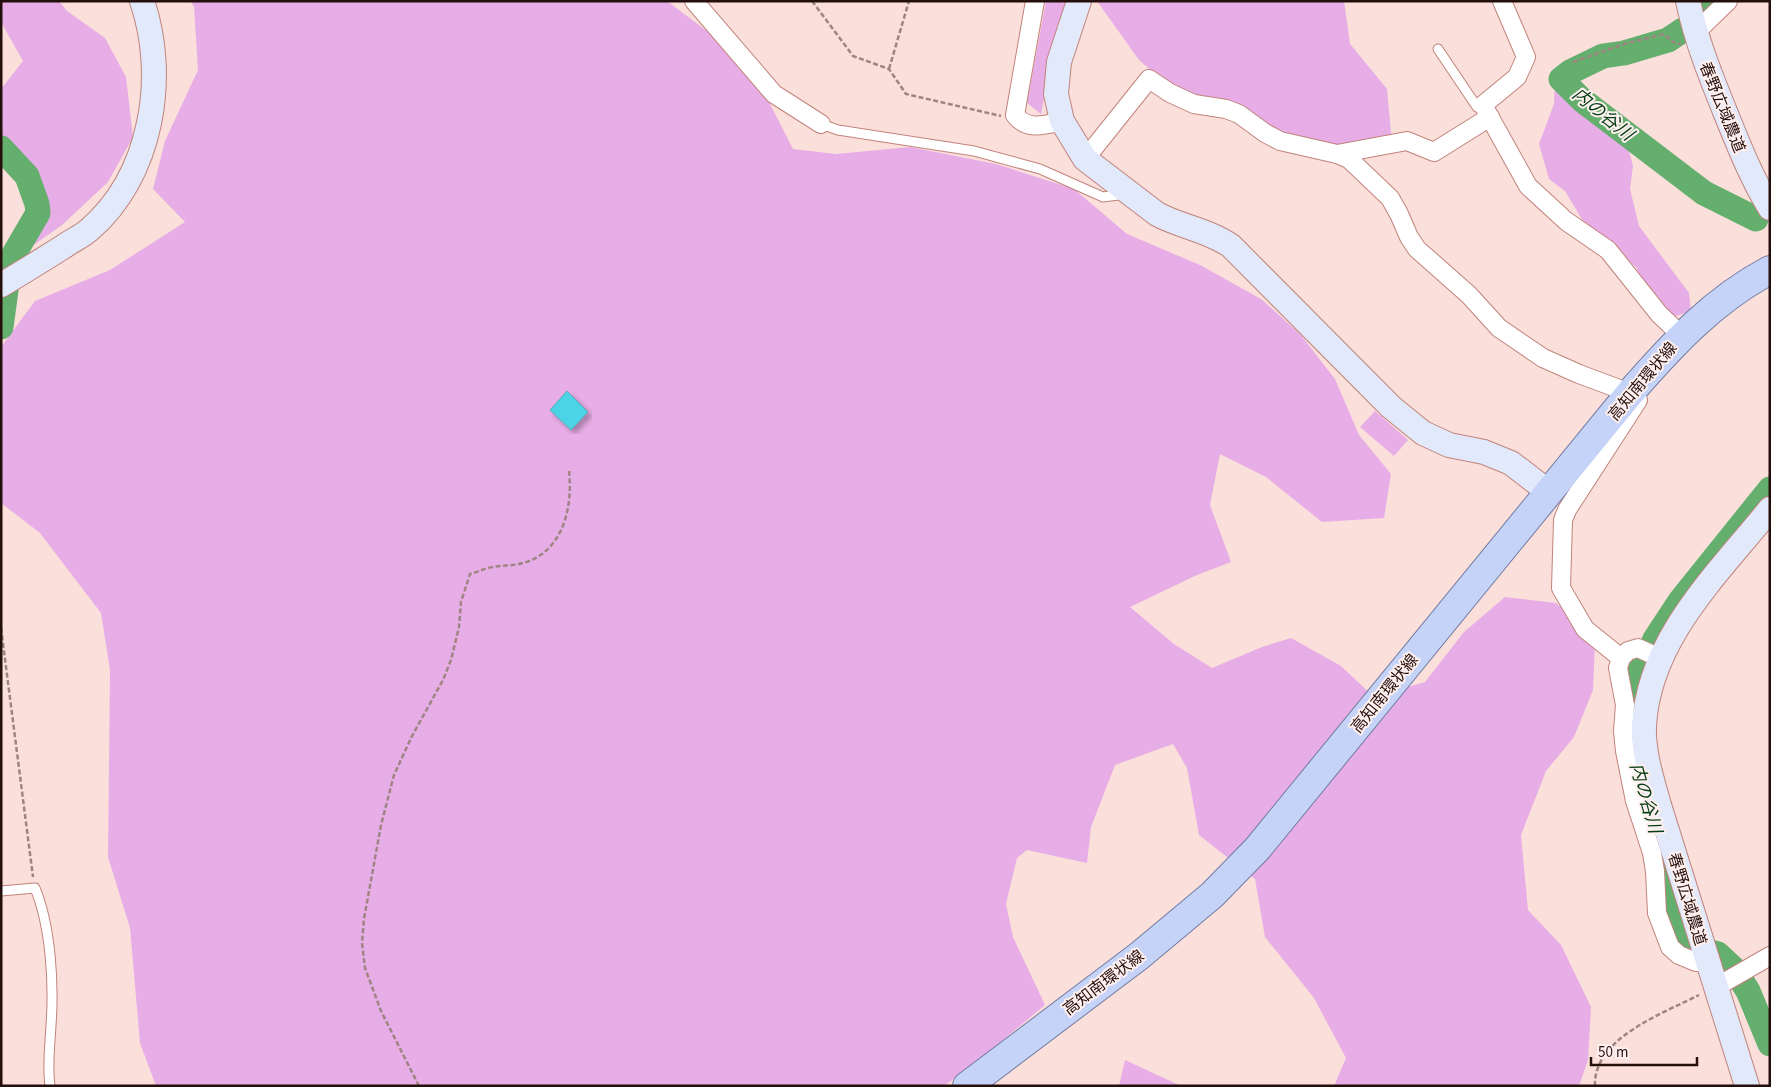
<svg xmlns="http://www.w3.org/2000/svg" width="1771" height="1087" font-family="'Source Sans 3','Noto Sans JP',sans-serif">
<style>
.green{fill:#e7ade6}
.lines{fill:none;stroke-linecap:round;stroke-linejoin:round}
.river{stroke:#64ae6e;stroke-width:25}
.building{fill:#4bd4e6;stroke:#5ba8b3;filter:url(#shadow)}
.lane-casing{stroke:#c1837b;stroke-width:11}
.street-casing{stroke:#c1837b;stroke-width:20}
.secondary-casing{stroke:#c1837b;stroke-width:26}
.primary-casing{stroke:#727ba2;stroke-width:30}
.path{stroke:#9e8581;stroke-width:2.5;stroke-dasharray:5 2.5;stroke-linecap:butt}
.lane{stroke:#fff;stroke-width:9}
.street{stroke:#fff;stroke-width:18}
.secondary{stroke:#e1e9fb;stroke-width:24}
.primary{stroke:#c4d3f7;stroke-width:28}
.labels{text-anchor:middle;stroke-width:4;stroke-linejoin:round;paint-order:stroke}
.street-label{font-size:16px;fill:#250f0c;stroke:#fef0ee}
.water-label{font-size:18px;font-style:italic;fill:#043d14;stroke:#fef0ee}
</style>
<defs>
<filter id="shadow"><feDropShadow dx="4" dy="4" stdDeviation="2.5" flood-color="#0004"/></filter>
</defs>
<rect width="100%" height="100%" fill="#fbdfdb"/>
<!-- green -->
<g class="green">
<path d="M1,1H59L67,11L105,38L126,77L133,137L108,182L62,225L28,249L48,209C35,175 30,159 1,135V89L23,61L1,22Z"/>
<polygon points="191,1 667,1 715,37 764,92 793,149 836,154 910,147 996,164 1074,189 1127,234 1200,265 1261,299 1300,334 1335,379 1359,435 1391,474 1384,518 1322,522 1266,477 1220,454 1210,505 1231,562 1197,575 1130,607 1174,644 1212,668 1262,647 1291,638 1341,666 1374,697 1425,682 1464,632 1505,597 1556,603 1579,623 1595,642 1593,690 1574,737 1546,771 1521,835 1528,910 1561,945 1591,1007 1588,1060 1579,1086 1334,1086 1346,1058 1314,998 1265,937 1255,879 1199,835 1187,768 1173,744 1115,765 1091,827 1087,863 1027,850 1017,858 1006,904 1013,937 1045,1005 978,1061 944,1086 156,1086 140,1043 130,928 108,857 110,670 101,613 40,533 1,503 1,347 35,301 110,270 185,222 153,189 165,141 198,70 194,7"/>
<polygon points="1046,1 1066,1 1057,27 1041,114 1027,103"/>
<polygon points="1097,1 1344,1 1350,44 1387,89 1392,143 1353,150 1299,142 1235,106 1172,89 1139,60"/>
<polygon points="1555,77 1571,95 1611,123 1626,140 1633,166 1630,189 1639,226 1689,293 1691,311 1673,317 1651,300 1636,267 1609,247 1583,221 1565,191 1549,179 1539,144 1554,104"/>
<polygon points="1375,411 1408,440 1394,456 1360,427"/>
<polygon points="1125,1060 1181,1086 1119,1086"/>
</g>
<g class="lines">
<!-- river -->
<g class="river">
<polyline points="1698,19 1714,1"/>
<polyline points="1683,30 1668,40 1624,53 1603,56 1570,72 1561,79 1582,100 1704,193 1756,219"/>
<polyline points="1,148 27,176 37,204 38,213 10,261 1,327"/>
<polyline points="1770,489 1680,601 1655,639 1636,679 1632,728 1636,774 1662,851 1670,895 1674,933 1685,946 1718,954 1734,969 1748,991 1770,1044"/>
</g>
</g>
<!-- building -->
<polygon class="building" points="567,391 588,412 571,430 550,410"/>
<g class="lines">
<defs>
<g id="lane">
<polyline points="1438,49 1477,107 1483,105"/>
<polyline points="821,124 838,130 974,151 1040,169 1103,197 1126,194"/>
<path d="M1,891L35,888C51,927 54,984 51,1025C50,1046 47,1064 50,1086"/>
</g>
<g id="street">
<polyline points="694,1 774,94 821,124"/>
<path d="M1035,1L1015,115C1027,131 1045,125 1062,121"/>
<polyline points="1502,1 1526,57 1517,77 1483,105 1528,186 1566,221 1608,250 1659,314 1681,335"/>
<polyline points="1695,33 1728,1"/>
<polyline points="1337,154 1407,141 1434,152 1490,117"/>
<polyline points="1085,159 1149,79 1170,93 1194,104 1226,109 1239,114 1265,133 1280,141 1337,154 1349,159 1390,198 1399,214 1409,237 1417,249 1469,295 1499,328 1543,358 1579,374 1630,393 1638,400 1567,510 1563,520 1561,588 1585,629 1621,658"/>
<polyline points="1660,658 1638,648 1628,651 1621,658 1618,668 1625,705 1623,731 1625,751 1635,801 1652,853 1655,871 1657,913 1670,947 1679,955 1696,962 1708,962"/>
<polyline points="1716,987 1770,956"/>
</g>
<g id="secondary">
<path d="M1079,1L1059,62L1056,94L1062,121L1085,159L1157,214C1181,227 1208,230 1231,246L1391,407L1423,433L1449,445L1484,452L1511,463L1550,493"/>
<path d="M1688,1C1696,40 1711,77 1726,114C1739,146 1752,179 1770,208"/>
<path d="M1,285C22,273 42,260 63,247C71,241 81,237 89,230C152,176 168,77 142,1"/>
<path d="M1747,1086L1659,805C1652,780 1643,752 1644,726C1649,638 1718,574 1770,509"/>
</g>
<path id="primary" d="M967,1086L1139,956L1212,895L1257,849L1630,393C1672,345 1713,300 1770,270"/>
</defs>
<!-- lane casing -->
<use href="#lane" class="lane-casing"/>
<!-- street casing -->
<use href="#street" class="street-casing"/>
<!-- secondary casing -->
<use href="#secondary" class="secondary-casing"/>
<!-- primary casing -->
<use href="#primary" class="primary-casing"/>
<!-- path -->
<g class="path">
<polyline points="812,1 853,56 889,69 906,94 1001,116"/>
<polyline points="1573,62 1624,44 1664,34 1673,42 1681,44"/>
<polyline points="889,69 909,1"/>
<polyline points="1,628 33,877"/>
<path d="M419,1086L381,1011L365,968L362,943L364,919L381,825L394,775L412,736L443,680L451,660L459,627L461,602L470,574C478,572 485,568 493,567C503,565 513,566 523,563C563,552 573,508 569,471"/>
<path d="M1595,1086C1593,1038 1664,1013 1699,995"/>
</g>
<!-- lane -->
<use href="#lane" class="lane"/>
<!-- street -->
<use href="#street" class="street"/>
<!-- secondary -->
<use href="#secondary" class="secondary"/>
<!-- primary -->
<use href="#primary" class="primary"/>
</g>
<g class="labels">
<!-- street labels -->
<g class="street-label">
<text transform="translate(1723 107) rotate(68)" y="6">春野広域農道</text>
<text transform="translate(1642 381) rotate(-50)" y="6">高知南環状線</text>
<text transform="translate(1384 693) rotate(-51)" y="6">高知南環状線</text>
<text transform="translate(1688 899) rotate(73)" y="6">春野広域農道</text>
<text transform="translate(1103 982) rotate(-37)" y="6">高知南環状線</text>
</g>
<!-- water labels -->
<g class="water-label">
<text transform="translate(1603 114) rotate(39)" y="6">内の谷川</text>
<text transform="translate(1646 798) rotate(74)" y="6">内の谷川</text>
</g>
</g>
<!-- border -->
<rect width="1771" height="1087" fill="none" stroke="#250f0c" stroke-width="5"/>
<!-- scale -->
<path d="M1591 1057v8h106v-8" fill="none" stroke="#250f0c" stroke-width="2.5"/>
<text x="1598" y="1057" font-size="15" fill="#250f0c" stroke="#fef0ee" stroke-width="4" paint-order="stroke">50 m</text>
</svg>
